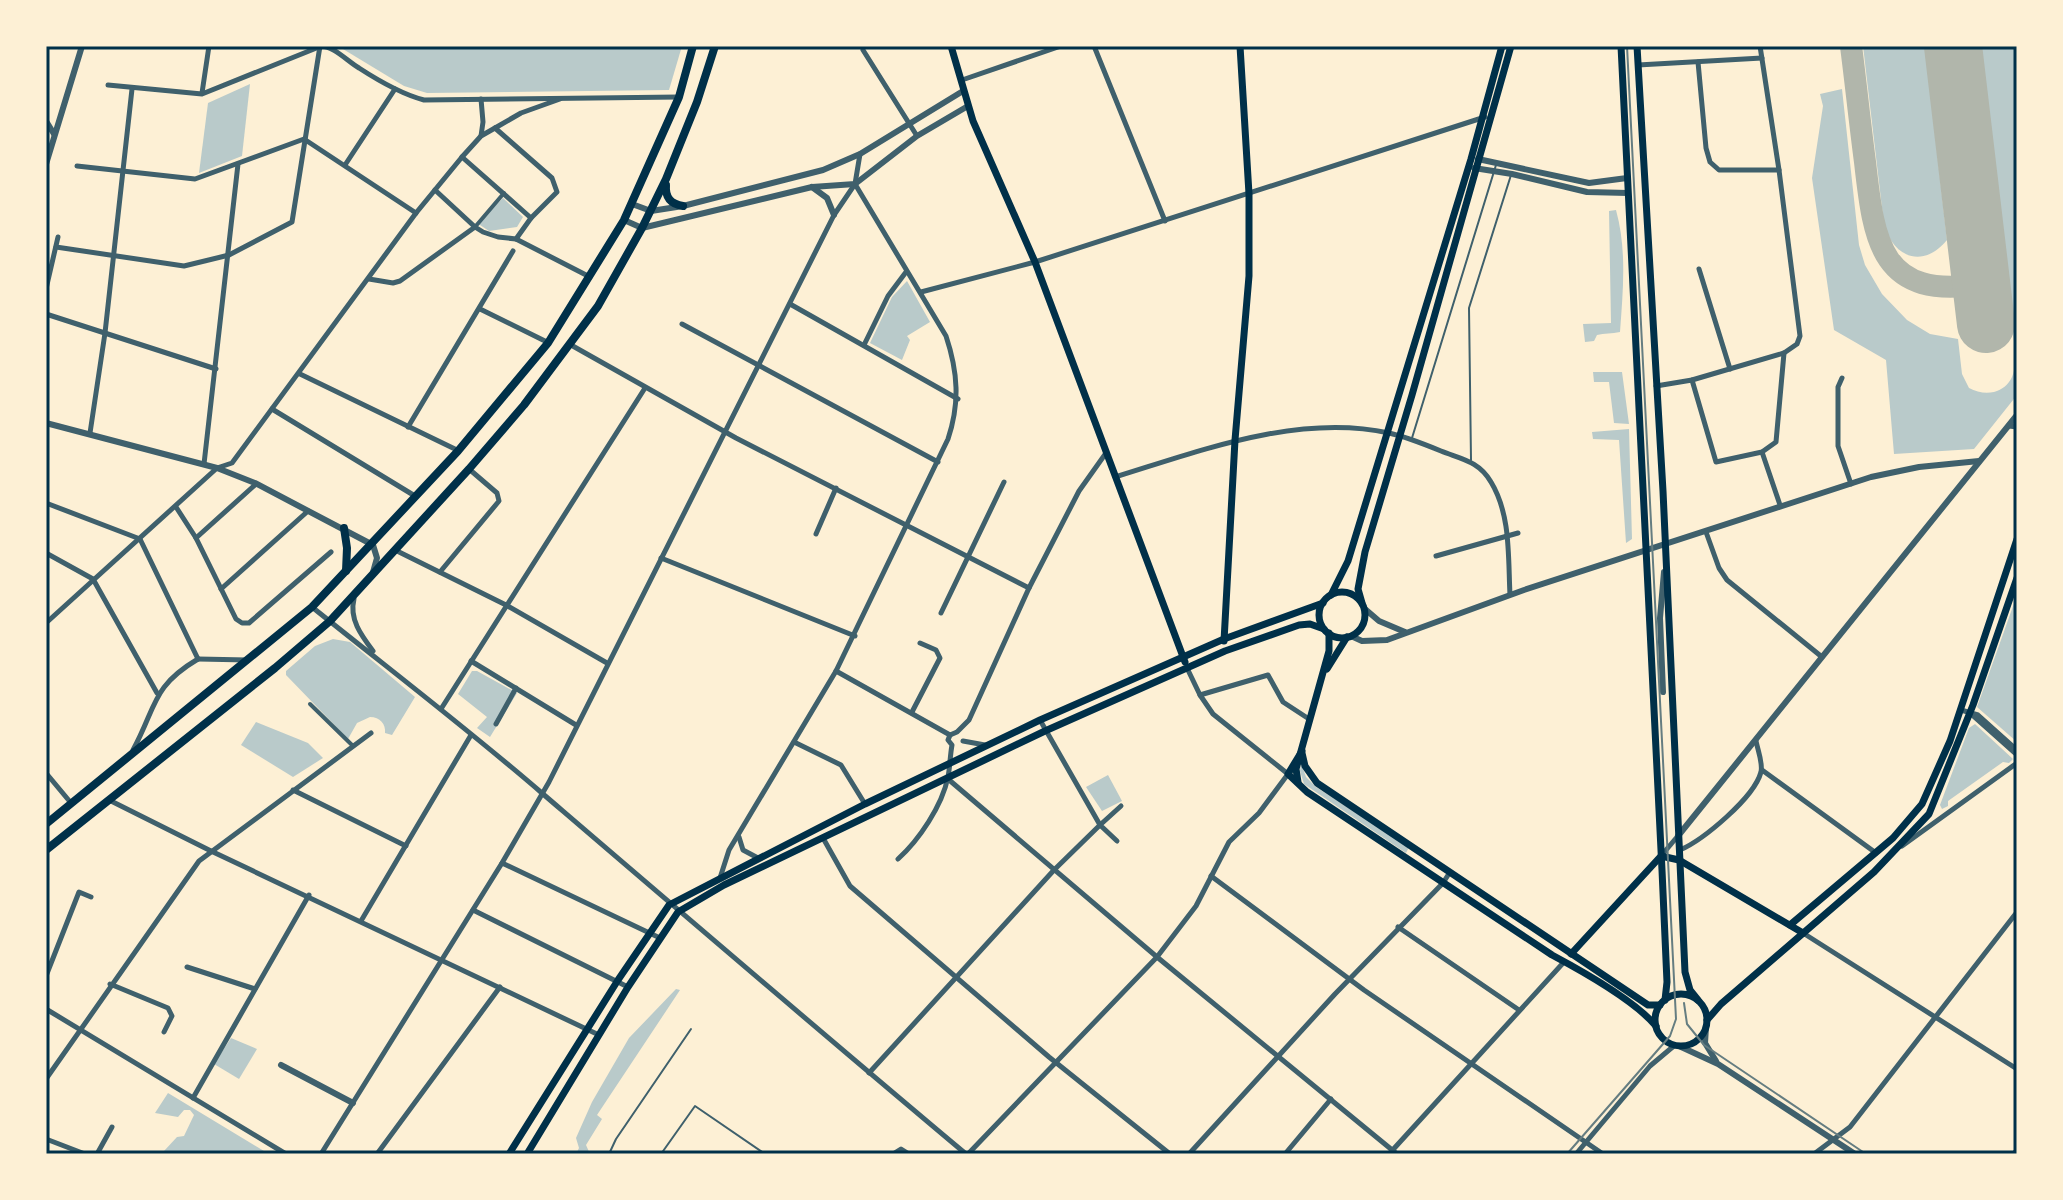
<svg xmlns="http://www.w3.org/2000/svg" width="2063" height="1200" font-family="'Sofia Sans Condensed',sans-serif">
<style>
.green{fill:#b9caca}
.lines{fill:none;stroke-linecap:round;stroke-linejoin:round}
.taxiway{stroke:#b1b6ab;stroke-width:22}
.runway{stroke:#b1b6ab;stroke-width:58}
.service{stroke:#3f606c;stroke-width:2}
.pedestrian{stroke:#3f606c;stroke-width:4}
.minor{stroke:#3f606c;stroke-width:5}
.tertiary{stroke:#3f606c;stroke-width:6}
.secondary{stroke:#003049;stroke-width:7}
.primary{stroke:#003049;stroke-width:8}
.tram{stroke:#657d81;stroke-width:2}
.neatline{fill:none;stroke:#003049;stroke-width:3}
</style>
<rect width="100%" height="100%" fill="#fdf0d5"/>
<!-- green -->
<g class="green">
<polygon points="338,46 682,46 669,90 427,93 404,86"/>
<path d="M1863,46H1925L1947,240C1923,269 1894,258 1884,225Z"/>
<path d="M1979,46H2017V395L1974,449L1894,454L1886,360L1834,330L1812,178L1823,106L1820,94L1842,89L1859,245L1865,265L1882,294L1907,320L1930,334L1958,339L1962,374L1969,388C1977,392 1985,394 1994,392C2023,383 2014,352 2013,329Z"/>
<polygon points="250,84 242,156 199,173 208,103"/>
<polygon points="503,198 523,217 517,227 489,231 477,223"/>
<path d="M1616,210C1627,250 1623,290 1620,332C1612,334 1604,333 1597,335L1594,341L1585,342L1583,324L1611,323L1609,211Z"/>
<polygon points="907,281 930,322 907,336 910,340 902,360 870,343 892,297"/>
<polygon points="1593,372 1622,372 1629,424 1614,423 1609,382 1594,382"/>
<polygon points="1629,429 1632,539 1626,543 1619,440 1593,439 1592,432"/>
<polygon points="2017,595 2017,742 1977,707"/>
<path d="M333,639L350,642L415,697L392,735L385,733C386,724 380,717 370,717L357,723L348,739L286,675V671L315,646Z"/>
<polygon points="472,671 477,671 517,693 490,737 477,728 487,717 458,694"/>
<polygon points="256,722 308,743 323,758 293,777 241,745"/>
<polygon points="1975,724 2013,759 2009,763 2003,762 1948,801 1948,806 1942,809 1940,805 1969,728"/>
<polygon points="1301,763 1306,777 1316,787 1409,847 1406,853 1304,784 1300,771"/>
<polygon points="1108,775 1122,801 1102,811 1086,787"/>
<polygon points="676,989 680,990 597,1115 602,1119 586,1145 590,1154 576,1154 579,1148 576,1138 592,1102 629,1038"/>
<polygon points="231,1038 257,1049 239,1079 214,1064"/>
<polygon points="168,1093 269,1154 169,1154 164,1151 177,1137 184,1136 194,1115 190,1110 184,1110 178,1117 155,1113"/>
</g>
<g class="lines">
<!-- taxiway -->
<path class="taxiway" d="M1851,46C1856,85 1860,124 1865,162C1874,243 1881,300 1981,284"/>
<!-- runway -->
<polyline class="runway" points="1953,46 1986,324"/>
<!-- service -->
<g class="service">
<polyline points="1412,438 1496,165"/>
<polyline points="1471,460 1469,308 1511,175"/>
<polyline points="609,1154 616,1139 691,1029"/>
<polyline points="661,1154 695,1106 765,1154"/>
</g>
<!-- pedestrian -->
<g class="pedestrian">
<polyline points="475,227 504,193"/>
<polyline points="310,704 353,746"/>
</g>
<!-- minor -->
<g class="minor">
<path d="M320,46C334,46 347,61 359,68C379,81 401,94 424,100L679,97"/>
<polyline points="1094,46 1165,221"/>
<polyline points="863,50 917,136"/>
<polyline points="1698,62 1706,148 1710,162 1719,170 1779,170"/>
<polyline points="1638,65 1762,58"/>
<polyline points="962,80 1061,46"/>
<polyline points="108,85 202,94 319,47"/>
<polyline points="202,93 209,46"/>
<polyline points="495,128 552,178 557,192 531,218 516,239"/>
<polyline points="481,136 483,122 481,99"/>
<polyline points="462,157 531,218"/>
<polyline points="345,165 395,89"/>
<polyline points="77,166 195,179 304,139 416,213"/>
<polyline points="435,190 475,227 483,232 498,237 516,239 590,277"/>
<polyline points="56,247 184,266 229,255 292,222 320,46"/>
<polyline points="1699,269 1730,369"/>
<polyline points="369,279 393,283 400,281 475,227"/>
<polyline points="46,289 58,237"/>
<polyline points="921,292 1035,262 1485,117"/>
<polyline points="790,304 958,399"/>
<polyline points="480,309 547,342"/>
<polyline points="46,314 216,369"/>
<polyline points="682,324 938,462"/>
<polyline points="571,345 736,438 1029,588"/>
<polyline points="864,345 888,296 906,272"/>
<polyline points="300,374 457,450"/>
<polyline points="1842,378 1838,387 1838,446 1851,484"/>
<polyline points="1692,380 1716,462 1762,452 1776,442 1784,353"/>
<polyline points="1656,386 1692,380 1784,353 1797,344 1800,336 1779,170 1760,46"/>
<polyline points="272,409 415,496"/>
<polyline points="2009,426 2017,427"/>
<polyline points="408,427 513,251"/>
<polyline points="90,433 105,333 132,89"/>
<polyline points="1762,452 1780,505"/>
<polyline points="204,464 238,164"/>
<path d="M1115,477C1200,451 1298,413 1389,433C1407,437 1424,444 1441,451C1461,459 1479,461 1491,482C1511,515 1508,557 1510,595"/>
<polyline points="46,503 140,539 198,659"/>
<polyline points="176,507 196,538 236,619 242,623 249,623 331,552"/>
<polyline points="1706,532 1719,568 1727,580 1822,657"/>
<polyline points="816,534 836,488"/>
<polyline points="196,538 256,484"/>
<polyline points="395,550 506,605 607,663"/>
<polyline points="46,553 93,579 157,693"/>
<polyline points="1436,556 1518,533"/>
<polyline points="661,558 855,636"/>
<polyline points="440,572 499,501 497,493 469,469"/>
<polyline points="221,589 308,511"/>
<path d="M354,599C349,619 361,635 373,651"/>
<path d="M312,607C389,669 468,729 543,794C683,914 824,1035 966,1154"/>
<polyline points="941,613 1004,482"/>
<polyline points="46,623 217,468 232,463 416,213 462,157 481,136 495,128 521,113 560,99"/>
<polyline points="198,659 248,660"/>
<polyline points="471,661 576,725"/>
<polyline points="836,671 950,735"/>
<polyline points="1200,695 1268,675 1283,702 1309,719"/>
<polyline points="441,709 645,388"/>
<polyline points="1961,710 1978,715 2017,750"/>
<polyline points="912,712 940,658 936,650 920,643"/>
<polyline points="1971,714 2017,755"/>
<polyline points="496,724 516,688"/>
<polyline points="950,735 957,732 969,720 1029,588 1079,491 1106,453"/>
<polyline points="963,741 985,745"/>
<polyline points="794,742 841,765 865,804"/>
<path d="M133,750C157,706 151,687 198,659"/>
<polyline points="1762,770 1876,853"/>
<polyline points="46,773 71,803"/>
<polyline points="948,779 1157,957 1397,1154"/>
<polyline points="293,790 406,846"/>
<polyline points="109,800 211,851 599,1035"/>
<polyline points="739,837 743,850 758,858"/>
<polyline points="823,838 850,886 1049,1057 1170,1154"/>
<polyline points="1117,841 1100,825 1121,806"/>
<polyline points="1902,846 2017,763"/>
<path d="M1680,850C1703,840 1754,798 1761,772C1763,763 1758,751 1756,741"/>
<polyline points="1661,856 1677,837"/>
<path d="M898,859C919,840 942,806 948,777C950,767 950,756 952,745L948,740L950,735"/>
<polyline points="502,863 660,938"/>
<polyline points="1211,876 1364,990 1603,1154"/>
<path d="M720,878L729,850L836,671L948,439C960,403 958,372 946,336L855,184"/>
<polyline points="473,910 628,987"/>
<polyline points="361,921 471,735"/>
<polyline points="1398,927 1519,1010"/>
<polyline points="1803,933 2017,1069"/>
<polyline points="187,967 255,989"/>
<polyline points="46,976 79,892 91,897"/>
<polyline points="110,984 168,1008 172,1016 164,1032"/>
<polyline points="46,1009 286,1154"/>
<polyline points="869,1073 1054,870 1100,825 1040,720"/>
<polyline points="46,1079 199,861 371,733"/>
<polyline points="193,1098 309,895"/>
<polyline points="46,1139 85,1154"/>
<polyline points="97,1154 112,1127"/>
<polyline points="321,1154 502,863 549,782 834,215 855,184 860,154"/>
<polyline points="377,1154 500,987"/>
<polyline points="893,1154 901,1149 909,1154"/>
<polyline points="968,1154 1157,957 1196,906 1229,842 1259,813 1288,774 1213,714 1200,695 1187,668"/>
<polyline points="1189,1154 1335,994 1443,883 1450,872"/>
<polyline points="1285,1154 1331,1099"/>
<polyline points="1389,1154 1564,962"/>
<polyline points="1576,1154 1650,1066 1675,1045"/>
<polyline points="1814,1154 1850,1127 2017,912"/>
</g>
<!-- tertiary -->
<g class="tertiary">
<polyline points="46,121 54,134"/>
<polyline points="1478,159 1589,183 1627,178"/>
<polyline points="46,164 82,46"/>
<polyline points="1474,168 1512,174 1587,192 1628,193"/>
<polyline points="812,187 827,198 834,215"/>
<polyline points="632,204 651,211 683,206 823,170 860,154 963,91"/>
<polyline points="624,220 642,228 812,187 855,184 917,136 968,106"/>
<polyline points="46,423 217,468 255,483 373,545 377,558 373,572"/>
<polyline points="1365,609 1379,621 1405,632"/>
<polyline points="1351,636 1362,641 1387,640 1524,590 1871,477 1919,467 1979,461"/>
<polyline points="1663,692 1660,618 1664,572"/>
<polyline points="1678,836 2017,415"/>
<polyline points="1706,1027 1705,1043 1716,1061"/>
<polyline points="1679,1046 1718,1064 1855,1154"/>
<polyline points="281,1065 353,1103"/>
</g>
<!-- secondary -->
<g class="secondary">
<polyline points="951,46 973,121 1035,262 1185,662"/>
<polyline points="1621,46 1662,870 1667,982 1665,1000"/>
<polyline points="1637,46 1663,491 1685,972 1690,990 1698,1000"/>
<circle cx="1342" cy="615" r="23"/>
<polyline points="1331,595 1348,561 1471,159 1502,46"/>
<polyline points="1362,603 1358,589 1365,552 1412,395 1511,46"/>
<polyline points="1224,641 1235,440 1249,276 1249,194 1240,46"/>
<polyline points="1327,669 1347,637"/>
<path d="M1302,751L1288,774L1307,792L1552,955C1582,971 1635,1001 1656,1026"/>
<polyline points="1302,753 1305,766 1317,783 1648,1005 1660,1005"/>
<polyline points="1298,782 1296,769 1329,651 1329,633"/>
<polyline points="1790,925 1893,838 1922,804 1950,741 2017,539"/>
<polyline points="1571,954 1661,856 1679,860 1803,933"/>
<circle cx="1681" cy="1020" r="26"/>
<polyline points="1707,1020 1721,1004 1874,872 1929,814 1973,705 2017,578"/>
<polyline points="509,1154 618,980 669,905 865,804 1040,720 1224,639 1323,603"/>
<polyline points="527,1154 628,987 678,912 724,885 1045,731 1225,651 1299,625 1310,624 1324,629"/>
<polyline points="2015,1154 2017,1152"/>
</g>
<!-- primary -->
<g class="primary">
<path d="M666,185C665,198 671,204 683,206"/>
<polyline points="344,528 347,548 346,571"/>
<polyline points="46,824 312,607 458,451 548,343 624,220 679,97 693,46"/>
<polyline points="46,850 275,668 330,621 469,469 524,405 598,306 642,228 666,179 697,102 715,46"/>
</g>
<!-- tram -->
<g class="tram">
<polyline points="1684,1003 1687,1024 1704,1045 1866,1154"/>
<polyline points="1567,1154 1670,1036 1676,1019 1627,46"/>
</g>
</g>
<!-- border -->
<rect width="2063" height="1200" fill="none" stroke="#fdf0d5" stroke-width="96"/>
<rect x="48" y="48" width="1967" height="1104" class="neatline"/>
</svg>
